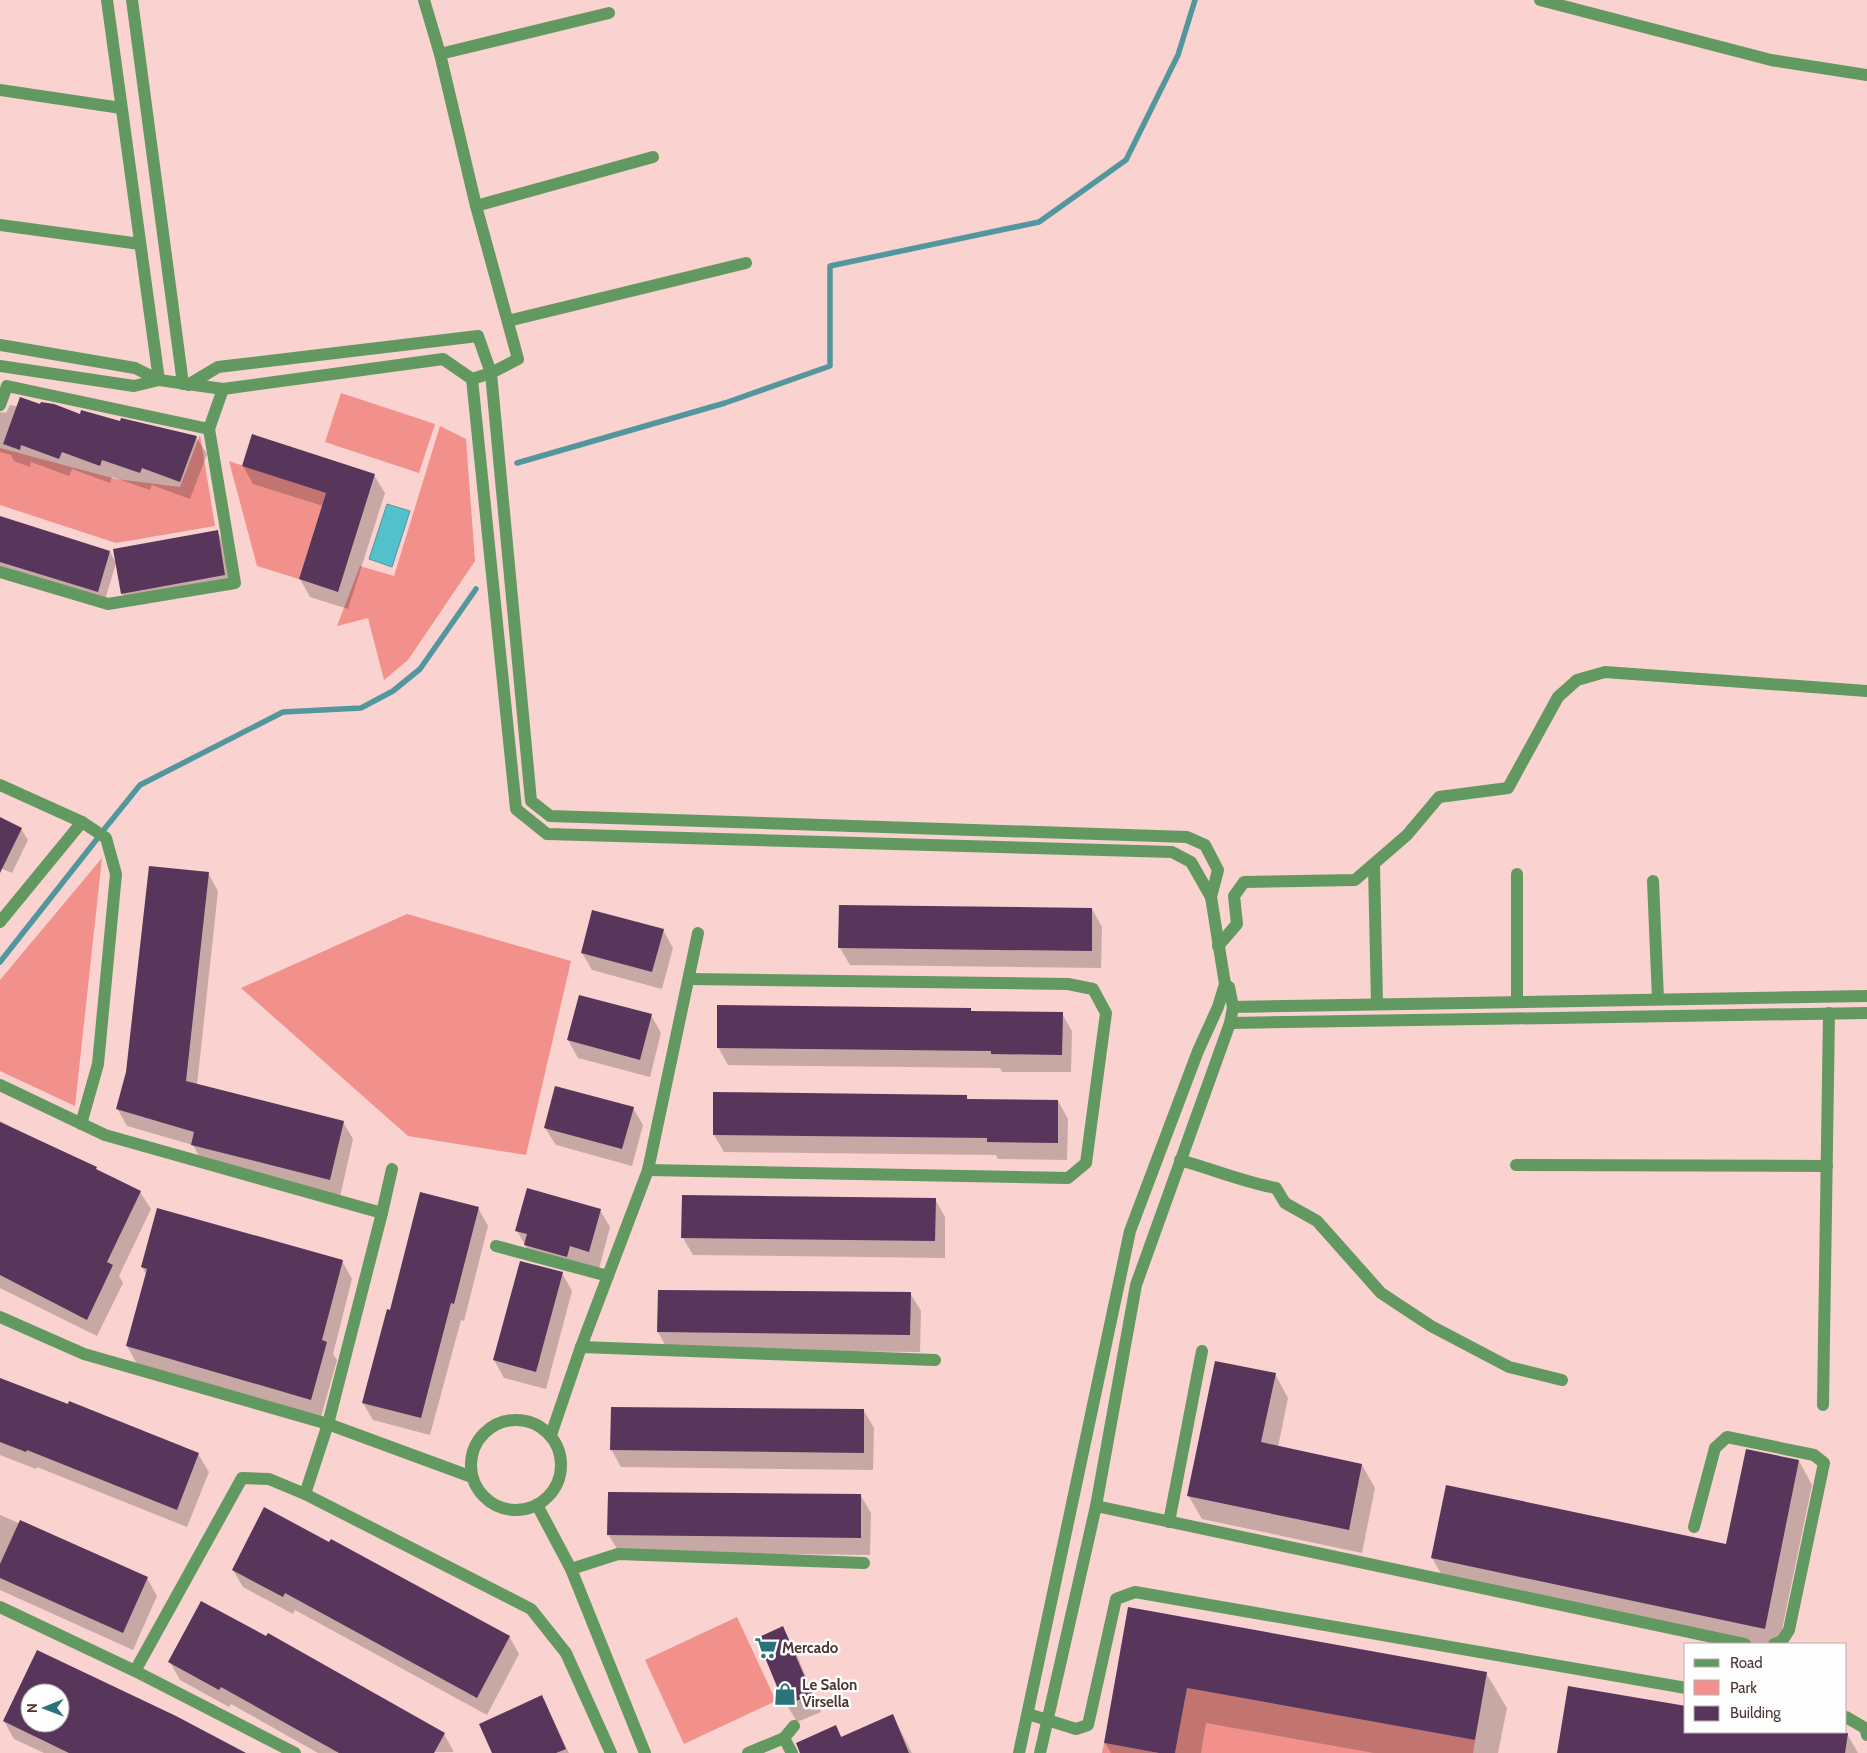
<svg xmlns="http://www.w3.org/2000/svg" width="1867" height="1753" font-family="Cabin,sans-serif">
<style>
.green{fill:#f2918c}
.water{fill:#53c1cb;stroke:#52979d}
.shadow{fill:#0003;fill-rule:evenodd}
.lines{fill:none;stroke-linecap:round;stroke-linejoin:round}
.stream{stroke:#52979d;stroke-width:5.5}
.building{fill:#58365c;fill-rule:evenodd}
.minor{stroke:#629960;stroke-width:12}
.labels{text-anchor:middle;stroke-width:5;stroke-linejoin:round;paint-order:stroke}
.poi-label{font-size:15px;font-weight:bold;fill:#4f3533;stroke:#fefefe;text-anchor:start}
</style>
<rect width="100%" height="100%" fill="#fad2cf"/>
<!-- green -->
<g class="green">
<polygon points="341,393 435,424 419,473 325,442"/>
<polygon points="440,426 466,439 475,561 408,660 384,680 368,618 337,626 360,566 394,576"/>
<polygon points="200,435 215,526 116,543 0,505 0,448 116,479 180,487"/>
<polygon points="229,461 326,493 299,579 257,566"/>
<polygon points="102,858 75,1106 0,1071 0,980"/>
<polygon points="407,914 571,961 526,1155 408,1136 241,988"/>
<polygon points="737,1617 776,1701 684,1744 645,1660"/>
<polygon points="1187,1688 1475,1740 1473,1753 1175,1753"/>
<polygon points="1104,1743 1159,1753 1102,1753"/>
</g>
<!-- water -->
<polygon class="water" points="387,504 410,511 392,567 369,559"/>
<!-- shadow -->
<g class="shadow">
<polygon points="10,405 196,437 207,454 190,499 152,485 150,490 112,477 110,483 72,469 69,476 31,462 30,467 14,461 11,455 0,452 0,412 6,413"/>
<polygon points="243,466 374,475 385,493 348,609 310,597 300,579 323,506 253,484"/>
<polygon points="0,517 110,552 116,563 104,603 0,571"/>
<polygon points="217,531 224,543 231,587 129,605 122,593"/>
<polygon points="0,819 21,829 28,840 12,873 0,868"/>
<polygon points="208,873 218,891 197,1085 343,1122 353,1139 340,1197 202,1162 193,1145 127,1126 117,1108"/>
<polygon points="1092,909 1102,927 1101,968 850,965 840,948"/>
<polygon points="663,930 673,948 662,989 592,970 582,953"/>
<polygon points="970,1009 972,1012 1062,1014 1072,1031 1071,1072 1002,1072 1000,1068 728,1065 718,1047"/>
<polygon points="651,1015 661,1033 650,1077 578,1058 568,1040"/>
<polygon points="966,1096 968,1100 1058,1101 1068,1119 1067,1160 998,1159 996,1155 724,1152 714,1135"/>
<polygon points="633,1108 643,1125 632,1166 556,1145 545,1128"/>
<polygon points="0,1121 140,1192 151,1209 119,1276 123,1283 97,1336 0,1288"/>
<polygon points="935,1199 945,1217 945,1258 693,1255 683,1238"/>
<polygon points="478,1208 488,1226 464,1321 461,1320 430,1435 373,1420 363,1403 391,1311"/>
<polygon points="600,1210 610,1227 599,1269 535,1262 517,1231"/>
<polygon points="342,1261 352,1279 333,1354 337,1360 321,1417 137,1364 127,1346 146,1274 142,1267"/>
<polygon points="562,1273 572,1291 546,1389 504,1378 494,1360"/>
<polygon points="659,1291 910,1293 921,1311 920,1352 668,1350 658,1332"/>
<polygon points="1275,1374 1288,1398 1278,1447 1362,1465 1375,1488 1362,1553 1202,1519 1188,1495"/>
<polygon points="0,1379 69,1405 70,1403 198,1454 209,1472 187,1527 37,1467 36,1469 0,1455"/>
<polygon points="864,1411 874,1428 873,1470 621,1467 611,1449"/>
<polygon points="1799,1461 1812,1485 1779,1644 1742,1644 1446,1582 1432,1558 1727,1545"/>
<polygon points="861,1496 871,1513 870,1555 619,1552 608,1534"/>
<polygon points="0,1515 147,1578 157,1596 133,1650 0,1590"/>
<polygon points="233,1570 509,1636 519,1654 487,1715 295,1610 293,1614 243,1587"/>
<polygon points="1129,1608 1486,1673 1507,1708 1498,1753 1374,1753 1206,1723 1201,1753 1111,1753 1105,1743"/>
<polygon points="783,1628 793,1646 821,1712 797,1722 787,1705"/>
<path d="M37,1651L245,1753H44L14,1739L4,1721ZM30,1693H60V1723H30Z"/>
<polygon points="170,1662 444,1734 454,1752 318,1753 231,1704 229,1707 180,1680"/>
<polygon points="542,1697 569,1753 493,1753"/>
<polygon points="893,1716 912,1753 801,1753 836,1727 842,1738"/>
<polygon points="1686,1732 1832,1732 1847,1734 1858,1753 1558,1753"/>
</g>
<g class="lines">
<!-- stream -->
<g class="stream">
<polyline points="517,463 725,403 830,366 830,266 1039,222 1126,160 1178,55 1195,0"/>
<polyline points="102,832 140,785 283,712 361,708 393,691 420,669 476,589"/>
<polyline points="0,962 97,839"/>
</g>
</g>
<!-- building -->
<g class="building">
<polygon points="20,397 40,404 41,402 54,404 80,414 81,410 120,421 121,418 197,436 180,482 142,468 140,473 102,460 100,466 62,452 59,459 21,445 20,450 3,444"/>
<polygon points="252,434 375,474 338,592 299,579 326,493 242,466"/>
<polygon points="0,516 110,551 98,592 0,562"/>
<polygon points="218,530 225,575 121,594 113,549"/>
<polygon points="0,817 22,828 0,873"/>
<polygon points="149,866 209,872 186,1081 344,1121 330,1180 191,1145 194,1132 116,1109 126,1072"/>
<polygon points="839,905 1092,908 1092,951 838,948"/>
<polygon points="592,910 664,929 652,972 581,953"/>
<polygon points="579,995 652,1014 640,1060 567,1040"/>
<polygon points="717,1005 971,1008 971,1011 1063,1012 1062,1055 991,1054 991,1051 717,1048"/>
<polygon points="555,1086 634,1107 622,1149 544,1128"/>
<polygon points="713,1092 967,1095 967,1099 1058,1100 1058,1143 987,1142 987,1138 713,1135"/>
<polygon points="0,1122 97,1167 96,1169 141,1191 107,1262 113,1265 87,1320 0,1275"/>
<polygon points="527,1188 601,1209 589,1252 570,1246 567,1257 524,1245 527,1234 515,1231"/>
<polygon points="420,1192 479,1207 454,1304 451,1303 421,1418 362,1403 387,1309 390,1310"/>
<polygon points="682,1195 936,1198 935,1241 681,1238"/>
<polygon points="157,1208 343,1260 322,1340 327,1342 311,1400 126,1346 147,1269 141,1267"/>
<polygon points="520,1261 563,1272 536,1372 493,1360"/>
<polygon points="658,1290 911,1292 910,1335 657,1332"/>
<polygon points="1215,1361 1276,1373 1261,1442 1362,1464 1349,1530 1187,1496"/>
<polygon points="0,1378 68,1404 69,1401 199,1453 177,1510 27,1450 26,1452 0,1442"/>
<polygon points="611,1407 864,1409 864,1453 610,1450"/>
<polygon points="1746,1449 1799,1460 1765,1629 1431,1558 1446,1485 1726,1544"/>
<polygon points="608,1492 861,1494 861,1538 607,1535"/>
<polygon points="264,1507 329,1542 331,1539 510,1636 477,1698 285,1593 283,1597 232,1570"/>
<polygon points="20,1520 148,1577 123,1633 0,1578 0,1564"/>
<polygon points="201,1601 266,1636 268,1633 445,1733 434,1753 339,1753 221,1687 219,1690 168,1662"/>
<polygon points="1128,1607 1487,1672 1475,1740 1187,1688 1175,1753 1159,1753 1104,1743"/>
<polygon points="783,1626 812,1694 785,1706 757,1638"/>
<path d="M37,1650L176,1716L246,1753H69L3,1721ZM30,1693H60V1723H30Z"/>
<polygon points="1568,1686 1686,1706 1686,1732 1848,1733 1845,1753 1557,1753"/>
<polygon points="542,1695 566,1749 556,1753 492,1753 479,1724"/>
<polygon points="893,1714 909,1753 800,1753 796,1743 836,1725 841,1737"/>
</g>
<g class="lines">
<!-- minor -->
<g class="minor">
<polyline points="107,0 159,380"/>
<polyline points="132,0 183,384"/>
<polyline points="424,0 440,54 476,206 518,359 491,373 472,379"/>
<polyline points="1540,0 1771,60 1867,75"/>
<polyline points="440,54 609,13"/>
<polyline points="0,90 121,108"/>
<polyline points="476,206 653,157"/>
<polyline points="0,225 140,244"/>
<polyline points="508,321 746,263"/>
<polyline points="0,345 135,368 159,380 223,389 443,359 472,379 516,809 547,834 1172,852 1191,862 1211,897"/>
<polyline points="0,366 134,386 159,380"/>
<polyline points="188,385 218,367 478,336 491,373 531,801 550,816 1187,837 1205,845 1218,870 1211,897 1225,984 1229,987 1233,1007 1230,1023 1136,1285 1096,1506 1040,1753"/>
<polyline points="0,405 7,386 209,429"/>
<polyline points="0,572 108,604 235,583 209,429 223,389"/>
<polyline points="0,785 82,822 0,922"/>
<polyline points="1374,866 1377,1004"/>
<polyline points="1653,881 1658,999"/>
<polyline points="1218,946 1237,924 1234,896 1244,882 1355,880 1407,835 1439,797 1508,788 1558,697 1577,680 1605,672 1867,691"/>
<polyline points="1517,1001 1517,874"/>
<polyline points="1233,1007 1867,996"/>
<polyline points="1230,1023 1867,1013"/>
<polyline points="0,1085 105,1135 382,1213 328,1424 305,1494"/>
<polyline points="81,1124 98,1064 116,874 106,838 82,822"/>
<path d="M1180,1160C1212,1169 1243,1182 1276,1188L1285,1203L1317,1221L1381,1293L1431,1326L1509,1367L1562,1380"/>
<polyline points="1516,1165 1827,1166"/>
<polyline points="648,1170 1068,1178 1086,1163 1106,1013 1093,989 1068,984 689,979"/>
<polyline points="382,1213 392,1169"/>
<polyline points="496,1246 608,1276"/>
<polyline points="0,1317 84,1354 328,1424 472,1477"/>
<polyline points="581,1347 935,1360"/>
<polyline points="1823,1405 1829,1013"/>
<circle cx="516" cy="1465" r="45"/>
<polyline points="551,1435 581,1347 648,1170 698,933"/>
<polyline points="537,1505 571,1569 645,1753"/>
<polyline points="1096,1506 1745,1644"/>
<polyline points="1169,1522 1202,1351"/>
<polyline points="1694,1527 1715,1448 1727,1437 1814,1455 1824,1463 1789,1630 1782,1641 1774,1644"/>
<polyline points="571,1569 618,1554 864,1563"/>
<polyline points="0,1607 135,1671"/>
<polyline points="1028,1714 1076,1729 1088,1725 1116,1599 1135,1592 1686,1688"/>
<polyline points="1846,1717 1865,1728 1867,1735"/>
<polyline points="784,1738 794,1726"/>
<polyline points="295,1753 135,1671 242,1478 269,1479 305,1494 531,1609 566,1653 611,1753"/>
<polyline points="748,1753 784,1738 792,1753"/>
<polyline points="1019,1753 1130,1231 1198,1051 1218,1007 1225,984"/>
</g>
</g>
<!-- icons -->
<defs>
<symbol id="supermarket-bare" viewBox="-9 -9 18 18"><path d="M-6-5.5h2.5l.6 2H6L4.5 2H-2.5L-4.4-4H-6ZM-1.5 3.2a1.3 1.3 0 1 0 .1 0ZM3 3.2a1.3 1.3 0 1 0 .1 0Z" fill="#2a737a" stroke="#fefefe" stroke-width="2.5" paint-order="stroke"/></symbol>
<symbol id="shop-bare" viewBox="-9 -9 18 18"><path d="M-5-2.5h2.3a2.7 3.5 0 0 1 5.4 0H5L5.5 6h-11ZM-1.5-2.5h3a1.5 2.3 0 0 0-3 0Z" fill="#2a737a" stroke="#fefefe" stroke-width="2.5" paint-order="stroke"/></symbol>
</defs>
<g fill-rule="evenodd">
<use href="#supermarket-bare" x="750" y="1632" width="32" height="32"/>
<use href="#shop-bare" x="769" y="1678" width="32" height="32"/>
</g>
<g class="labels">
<!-- poi labels -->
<g class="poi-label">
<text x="782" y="1653">Mercado</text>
<text x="802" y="1690">Le Salon<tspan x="802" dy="17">Virsella</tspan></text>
</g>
</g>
<!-- legend -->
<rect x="1684" y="1643" width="162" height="90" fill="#fefefe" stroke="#b8aead"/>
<rect x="1694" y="1659" width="25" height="8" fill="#629960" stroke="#b8aead"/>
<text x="1730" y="1668" font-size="15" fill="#4f3533">Road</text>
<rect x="1694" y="1680" width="25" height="15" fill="#f2918c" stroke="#b8aead"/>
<text x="1730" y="1693" font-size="15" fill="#4f3533">Park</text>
<rect x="1694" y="1706" width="25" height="15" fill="#58365c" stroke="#b8aead"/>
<text x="1730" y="1718" font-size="15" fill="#4f3533">Building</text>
<!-- north arrow -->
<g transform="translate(45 1708) rotate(269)"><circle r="24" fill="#fefefe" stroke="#b8aead"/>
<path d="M0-4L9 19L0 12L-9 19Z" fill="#2a737a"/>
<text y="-8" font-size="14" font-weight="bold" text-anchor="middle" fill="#4f3533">N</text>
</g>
</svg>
